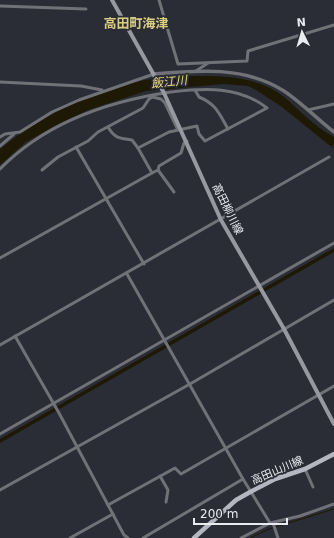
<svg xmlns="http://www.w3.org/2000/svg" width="334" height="538" font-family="'DejaVu Sans','Noto Sans JP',sans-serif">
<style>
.water{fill:#1d1905}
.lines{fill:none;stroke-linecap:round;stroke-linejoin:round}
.stream{stroke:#1d1905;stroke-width:1}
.canal{stroke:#1d1905;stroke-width:3.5}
.minor{stroke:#717277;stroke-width:3}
.tertiary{stroke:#717277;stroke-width:3.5}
.secondary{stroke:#9799a1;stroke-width:4}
.primary{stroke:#b4b7c1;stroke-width:4.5}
.labels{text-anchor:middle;stroke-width:3.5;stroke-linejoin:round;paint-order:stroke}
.street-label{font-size:11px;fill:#e9ebf1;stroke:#2a2d36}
.water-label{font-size:12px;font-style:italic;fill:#ead97b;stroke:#2a2d36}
.quarter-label{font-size:13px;font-weight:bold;fill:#dbcd7f;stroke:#2a2d36}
</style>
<rect width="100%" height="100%" fill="#2a2d36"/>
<!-- water -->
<path class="water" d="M203,76C237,76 269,80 293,105C306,117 319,129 334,137V145H332L334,149L282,107L256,90L248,86L224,84L146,91L88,110L56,125L26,142L0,165V149C46,112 105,85 163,77C176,76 190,76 203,76Z"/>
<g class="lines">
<!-- stream -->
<polyline class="stream" points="250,538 269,529 334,509"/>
<!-- canal -->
<polyline class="canal" points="0,441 334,250"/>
<!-- minor -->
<g class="minor">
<polyline points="159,0 178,64 247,61 248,51 334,25"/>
<polyline points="0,6 86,9"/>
<polyline points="196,71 208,63"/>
<polyline points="0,82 81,86 102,90"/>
<path d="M195,90L199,97C216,104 219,113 228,129"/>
<polyline points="308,110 334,104"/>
<path d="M108,127C115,139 120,138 132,140L138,148"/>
<polyline points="0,137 5,134 20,132 52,112 79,100 154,74"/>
<polyline points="0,146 14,134"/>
<polyline points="76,147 144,264"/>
<path d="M0,169C45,123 109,101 171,92C205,88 239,86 267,108L205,141L199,134L197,126L169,132L138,148L152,173L0,258"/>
<polyline points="42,170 58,157 88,141 98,132 143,108 149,99 152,97 161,99 165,103 177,128"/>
<polyline points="158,170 174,192"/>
<polyline points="152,173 158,170 159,166 181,153 184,143 187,141"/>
<polyline points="127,274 243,479 270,523"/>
<polyline points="15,336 59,413 124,535 128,538"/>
<polyline points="0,345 329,157"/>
<polyline points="0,434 334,243"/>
<polyline points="305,469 313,487"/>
<polyline points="160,476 168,490 166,502"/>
<polyline points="0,490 190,384 334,300"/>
<polyline points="108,505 175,468 181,474 334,386"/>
<polyline points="273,523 278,538"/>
<polyline points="70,538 113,514"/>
<polyline points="143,538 243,479"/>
<polyline points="241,538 270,523 300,516 334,504"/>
</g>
<!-- tertiary -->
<path class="tertiary" d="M154,74C198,70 245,66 284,91C302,103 317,119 334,132"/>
<!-- secondary -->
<polyline class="secondary" points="112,0 164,93 221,220 284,329 334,424"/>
<!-- primary -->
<polyline class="primary" points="194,538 236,500 252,491 275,479 305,469 334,454"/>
</g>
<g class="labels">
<!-- street labels -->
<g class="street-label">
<text transform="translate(228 209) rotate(64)" y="4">高田柳川線</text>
<text transform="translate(277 470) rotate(-23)" y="4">高田山川線</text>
</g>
<!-- water labels -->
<g class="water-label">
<text transform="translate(169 82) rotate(-6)" y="4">飯江川</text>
</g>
<!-- quarter labels -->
<g class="quarter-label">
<text x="136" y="28">高田町海津</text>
</g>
</g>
<!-- north arrow -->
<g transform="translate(302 32) rotate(355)" stroke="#2a2d36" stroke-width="3" paint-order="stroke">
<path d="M0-3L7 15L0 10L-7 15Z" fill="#e9ebf1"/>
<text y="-6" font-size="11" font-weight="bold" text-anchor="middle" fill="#e9ebf1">N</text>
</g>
<!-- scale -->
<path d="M194 518v6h93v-6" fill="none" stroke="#e9ebf1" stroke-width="2"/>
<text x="200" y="518" font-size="12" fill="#e9ebf1" stroke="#2a2d36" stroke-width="3" paint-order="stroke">200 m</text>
</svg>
